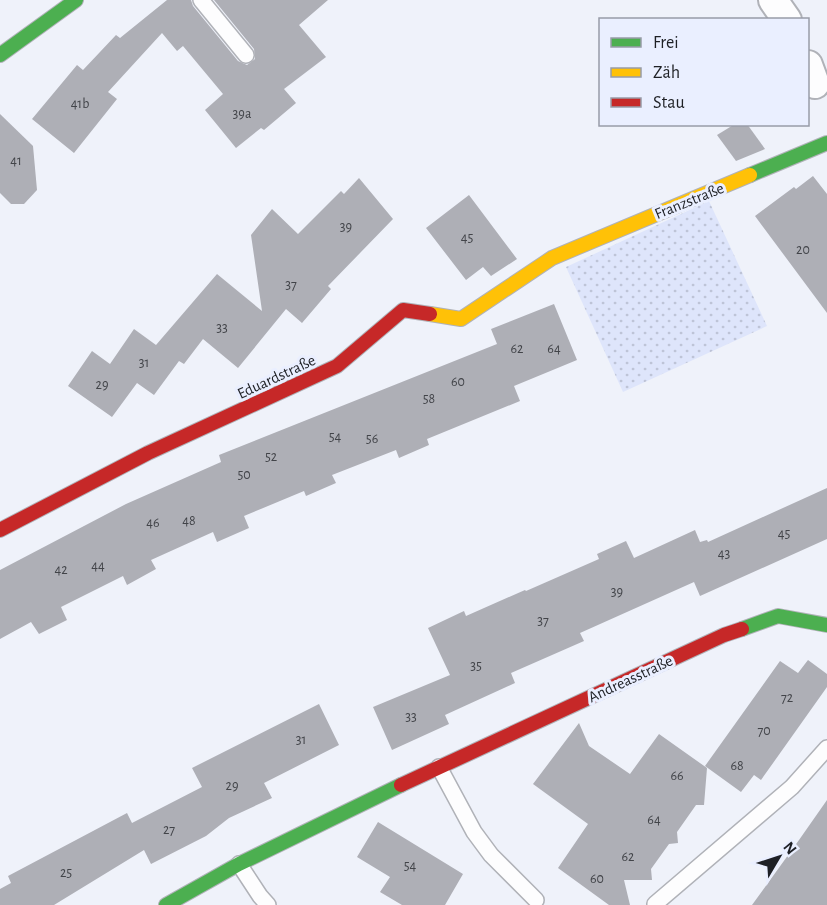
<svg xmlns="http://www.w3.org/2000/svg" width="827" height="905" font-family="'Alegreya Sans',sans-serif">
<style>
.grass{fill:url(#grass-dots)}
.building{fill:#aeafb6}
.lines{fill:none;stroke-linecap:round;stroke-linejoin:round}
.lane-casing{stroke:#b0b2b8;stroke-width:18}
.street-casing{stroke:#b0b2b8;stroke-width:32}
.fast-casing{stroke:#b0b2b8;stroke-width:16}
.slow-casing{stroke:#b0b2b8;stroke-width:16}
.jam-casing{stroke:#b0b2b8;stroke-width:16}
.lane{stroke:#fdfdfe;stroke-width:15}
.street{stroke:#fdfdfe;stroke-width:28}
.fast{stroke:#4caf50;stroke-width:14}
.slow{stroke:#ffc107;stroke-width:14}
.jam{stroke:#c62828;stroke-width:14}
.labels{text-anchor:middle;stroke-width:6;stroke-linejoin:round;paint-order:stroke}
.number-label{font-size:14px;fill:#424449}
.street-label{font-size:16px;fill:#1e2025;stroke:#eaefff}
</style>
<defs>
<pattern id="grass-dots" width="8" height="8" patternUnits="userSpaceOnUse" patternTransform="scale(1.5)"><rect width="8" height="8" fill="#dee5fb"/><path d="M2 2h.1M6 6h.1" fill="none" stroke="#bec4d7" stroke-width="1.8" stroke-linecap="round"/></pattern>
</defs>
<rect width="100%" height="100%" fill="#eff2fa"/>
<!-- grass -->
<polygon class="grass" points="709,201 767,326 623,392 566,267"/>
<!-- building -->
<g class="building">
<polygon points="167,0 191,0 193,6 238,61 247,65 255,59 254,49 214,0 328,0 299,25 326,57 284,89 296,103 264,130 261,128 236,148 205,110 223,94 183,46 177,51 162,33 108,92 117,99 74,153 32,119 77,65 83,70 116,35 120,38"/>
<polygon points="0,114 33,146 37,190 24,204 11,204 0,193"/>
<polygon points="735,124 747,124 765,149 736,161 717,135"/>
<polygon points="813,176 827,194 827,313 755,216 794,187 796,189"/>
<polygon points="359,178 393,219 328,286 331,289 302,323 286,309 238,368 203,339 184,364 179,361 154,395 137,383 112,417 68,386 92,351 110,364 134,329 156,345 217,274 262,311 251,235 272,209 298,234 341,191 344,194"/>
<polygon points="469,195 517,259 491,276 483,267 466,280 426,228"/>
<polygon points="554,304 577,360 514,386 520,401 427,439 429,445 399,458 396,450 332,475 336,483 306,496 304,491 244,516 249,528 217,542 213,532 151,560 156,569 127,585 123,576 61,607 67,620 39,634 31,622 0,639 0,570 126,504 221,462 219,455 497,344 491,329"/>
<polygon points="827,488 827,539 700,596 694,582 580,633 584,641 511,673 515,683 445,715 449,724 392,750 373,707 450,675 428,628 464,611 466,616 525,590 526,591 599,559 597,554 626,541 634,558 695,530 700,542 707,540 708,542"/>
<polygon points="808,660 827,674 827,687 761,780 754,775 741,792 705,766 780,661 798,673"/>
<polygon points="319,704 339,745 264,783 272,798 229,818 206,836 151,864 144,850 54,905 0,905 0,889 11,883 8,876 127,813 132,823 202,787 192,768"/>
<polygon points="579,723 589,746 630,774 659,734 707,768 704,805 696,805 677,832 678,843 669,844 651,869 652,880 624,880 630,905 609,905 558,868 588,824 533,784"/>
<polygon points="827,800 827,905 752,905 799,840"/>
<polygon points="378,822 463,874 445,905 402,905 380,892 390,877 357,857"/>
</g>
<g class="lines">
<defs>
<g id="lane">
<polyline points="201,0 246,55"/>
<polyline points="439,767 474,832 491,855 536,900"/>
<polyline points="239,864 260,896 268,905"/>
<polyline points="655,904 792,787 827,748"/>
</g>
<g id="street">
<polyline points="773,0 787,20"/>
<polyline points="808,65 815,84"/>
</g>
<g id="fast">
<polyline points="0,55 76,0"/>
<polyline points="750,175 827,143"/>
<polyline points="742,629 778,616 827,625"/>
<polyline points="166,905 239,864 401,785"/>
</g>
<polyline id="slow" points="430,314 461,319 552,258 750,175"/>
<g id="jam">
<polyline points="0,530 148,453 337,366 403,310 430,314"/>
<polyline points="401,785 724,635 742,629"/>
</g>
</defs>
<!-- lane casing -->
<use href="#lane" class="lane-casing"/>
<!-- street casing -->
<use href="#street" class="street-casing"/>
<!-- fast casing -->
<use href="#fast" class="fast-casing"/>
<!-- slow casing -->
<use href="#slow" class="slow-casing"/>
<!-- jam casing -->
<use href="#jam" class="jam-casing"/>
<!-- lane -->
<use href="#lane" class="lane"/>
<!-- street -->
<use href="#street" class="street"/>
<!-- fast -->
<use href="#fast" class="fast"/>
<!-- slow -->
<use href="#slow" class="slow"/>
<!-- jam -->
<use href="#jam" class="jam"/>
</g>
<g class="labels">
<!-- number labels -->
<g class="number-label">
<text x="80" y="108">41b</text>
<text x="242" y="118">39a</text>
<text x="16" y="165">41</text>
<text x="346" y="231">39</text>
<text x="467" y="242">45</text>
<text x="803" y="254">20</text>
<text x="291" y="289">37</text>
<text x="222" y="332">33</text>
<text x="517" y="353">62</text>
<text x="554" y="353">64</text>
<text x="144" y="367">31</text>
<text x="458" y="386">60</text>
<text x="102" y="389">29</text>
<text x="429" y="403">58</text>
<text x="335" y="441">54</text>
<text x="372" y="443">56</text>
<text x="271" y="461">52</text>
<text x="244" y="479">50</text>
<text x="189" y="525">48</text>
<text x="153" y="527">46</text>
<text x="784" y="538">45</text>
<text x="724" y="558">43</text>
<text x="98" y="570">44</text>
<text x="61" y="574">42</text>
<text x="617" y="596">39</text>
<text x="543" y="625">37</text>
<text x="476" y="670">35</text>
<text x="787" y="702">72</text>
<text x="411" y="721">33</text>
<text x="764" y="735">70</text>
<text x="301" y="744">31</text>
<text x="737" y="770">68</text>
<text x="677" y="780">66</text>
<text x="232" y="790">29</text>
<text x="654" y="824">64</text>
<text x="169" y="834">27</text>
<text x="628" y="861">62</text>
<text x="410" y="870">54</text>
<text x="66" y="877">25</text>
<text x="597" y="883">60</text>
</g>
<!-- street labels -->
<g class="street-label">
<text transform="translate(689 200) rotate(-22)" y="6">Franzstraße</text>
<text transform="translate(276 376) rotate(-25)" y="6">Eduardstraße</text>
<text transform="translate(630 678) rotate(-25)" y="6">Andreasstraße</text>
</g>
</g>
<!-- legend -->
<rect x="599" y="18" width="210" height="108" fill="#eaefff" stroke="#989ca8" stroke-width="1.5"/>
<rect x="611" y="38" width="30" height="9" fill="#4caf50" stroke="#989ca8" stroke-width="1.5"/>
<text x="653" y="48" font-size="18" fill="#1e2025">Frei</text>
<rect x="611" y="68" width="30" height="9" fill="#ffc107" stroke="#989ca8" stroke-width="1.5"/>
<text x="653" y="78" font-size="18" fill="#1e2025">Zäh</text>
<rect x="611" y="98" width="30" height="9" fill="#c62828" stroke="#989ca8" stroke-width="1.5"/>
<text x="653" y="108" font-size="18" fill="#1e2025">Stau</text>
<!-- north arrow -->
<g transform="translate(779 857) rotate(51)" stroke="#eaefff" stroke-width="4.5" paint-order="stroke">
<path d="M0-4.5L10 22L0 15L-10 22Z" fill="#1e2025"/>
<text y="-9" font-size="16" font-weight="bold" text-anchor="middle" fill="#1e2025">N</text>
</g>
</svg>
